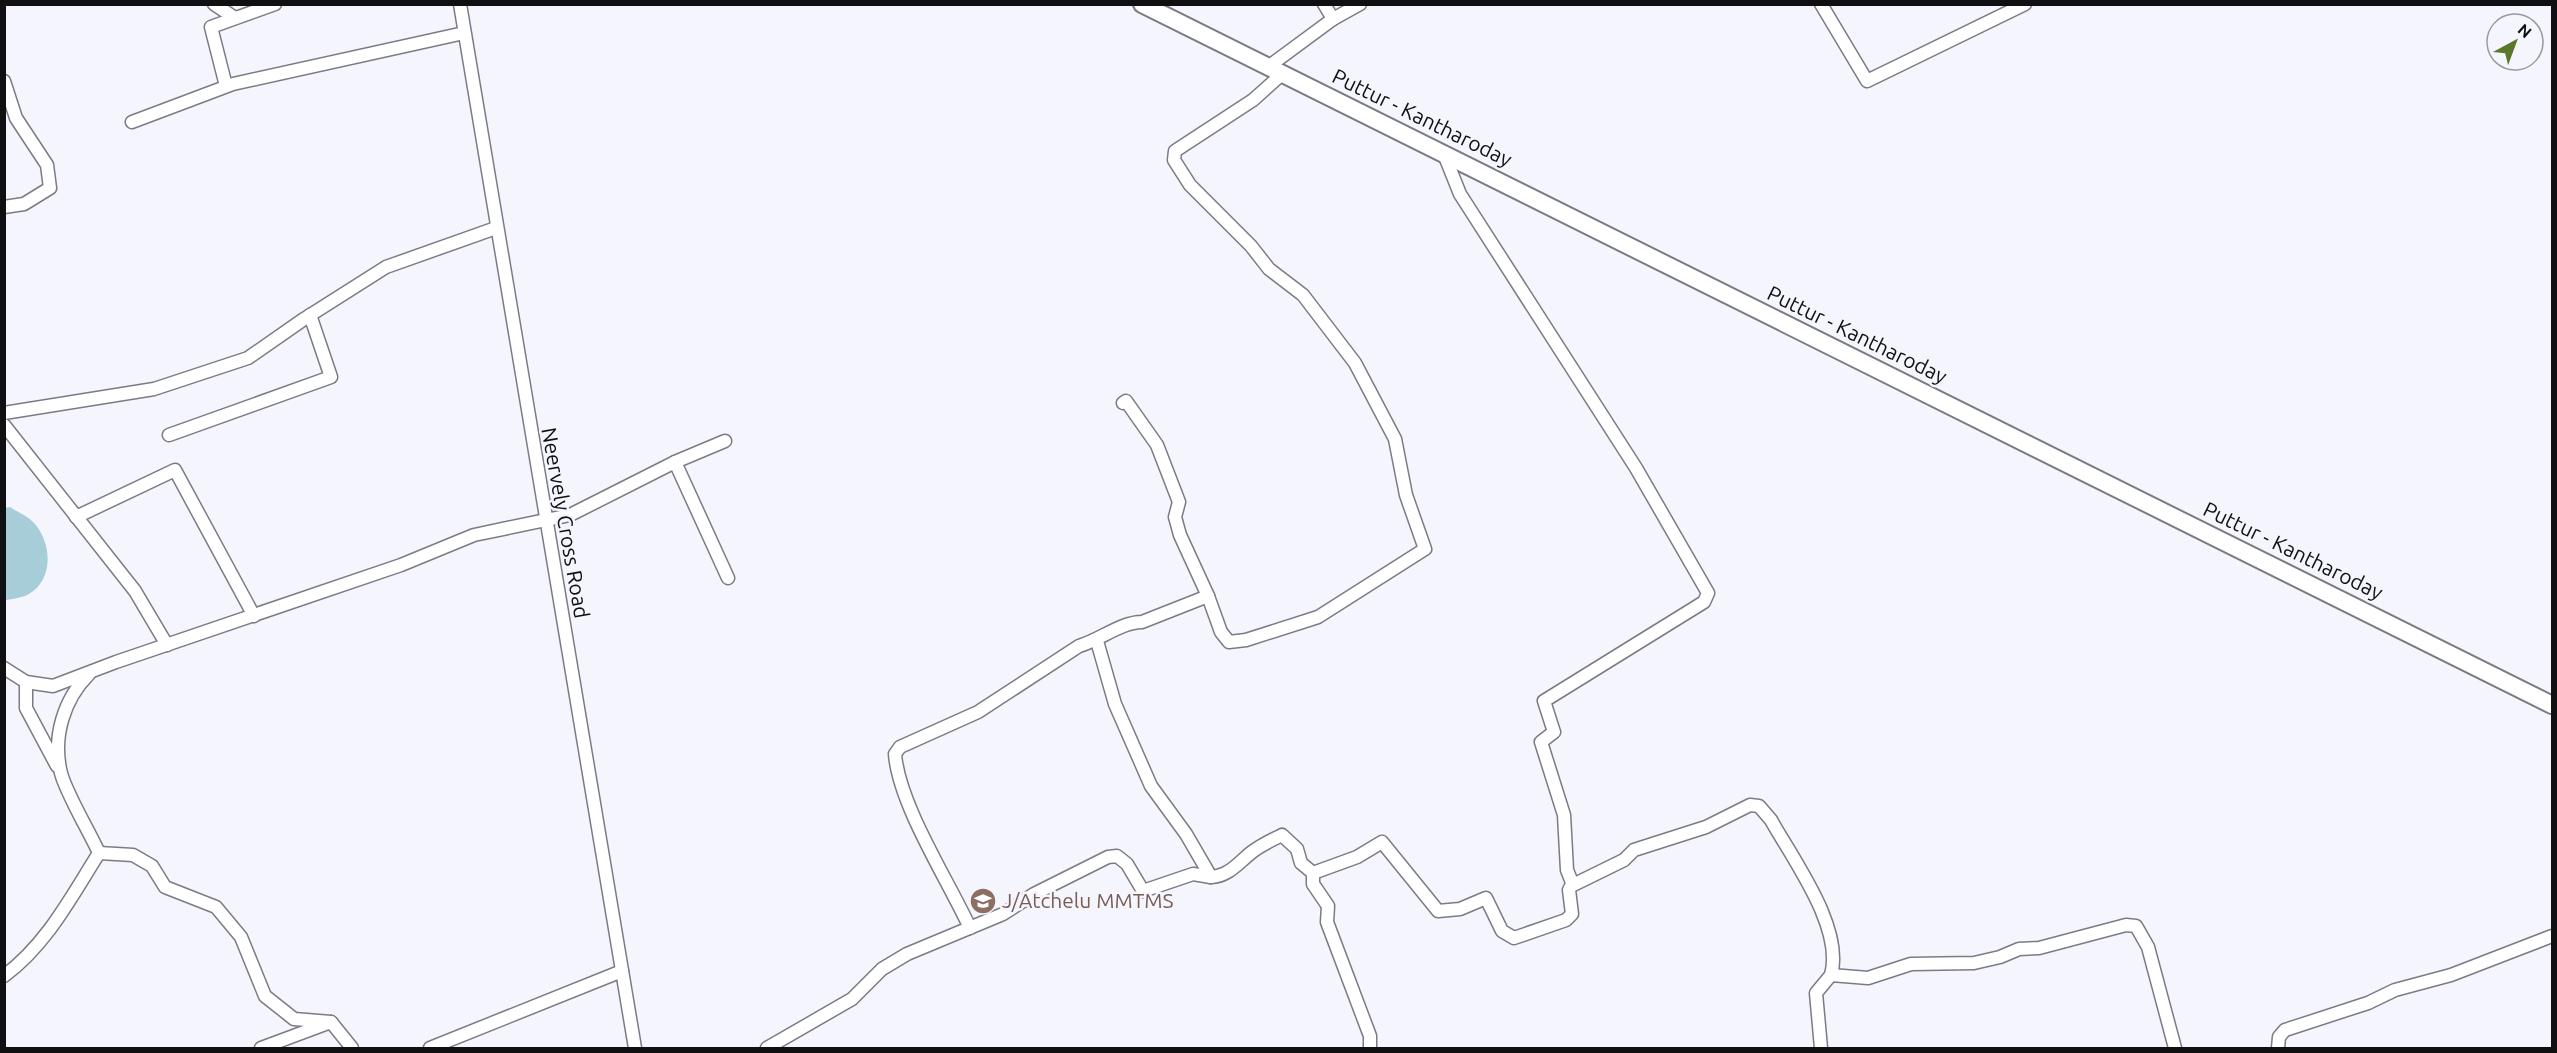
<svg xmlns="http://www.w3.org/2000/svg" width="2557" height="1053" font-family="Ubuntu,sans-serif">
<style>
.water{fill:#a6cdd8}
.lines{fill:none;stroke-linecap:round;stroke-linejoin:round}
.minor-casing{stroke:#7b7b85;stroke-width:15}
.major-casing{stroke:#7b7b85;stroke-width:20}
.minor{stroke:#fff;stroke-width:12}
.major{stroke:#fff;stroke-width:16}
.labels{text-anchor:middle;stroke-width:5;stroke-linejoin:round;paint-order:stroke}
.street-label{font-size:21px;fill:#101013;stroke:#f5f5fe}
.education-label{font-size:21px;fill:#785e54;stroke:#f5f5fe;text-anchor:start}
</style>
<rect width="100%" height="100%" fill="#f5f5fe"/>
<!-- water -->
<path class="water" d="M10,507C17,512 28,516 34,523C53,544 54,583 25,596C19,598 12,599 6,600L4,508Z"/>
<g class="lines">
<defs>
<g id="minor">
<polyline points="214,4 235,18"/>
<polyline points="460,4 635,1048"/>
<polyline points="1324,4 1333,19"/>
<polyline points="1821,4 1867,81 2025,4"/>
<polyline points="1268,67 1333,19 1360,4"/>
<polyline points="4,81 16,118 47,165 50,188 24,204 4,207"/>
<polyline points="226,86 211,27 275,4"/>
<polyline points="132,122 233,84 464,33"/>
<polyline points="1444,154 1460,194 1636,468 1708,593 1704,602 1544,701 1554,732 1541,742 1564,815 1567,870 1573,885"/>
<polyline points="1123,403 1126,401 1157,445 1179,502 1175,517 1180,535 1208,596 1221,632 1229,642 1246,640 1318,617 1425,549 1406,495 1395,439 1355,363 1303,295 1269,269 1251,246 1190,185 1174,160 1175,151 1253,100 1282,74"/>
<polyline points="4,413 154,389 248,358 304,319 386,267 496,228"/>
<polyline points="4,425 135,591 167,645"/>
<polyline points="169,435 331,377 310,315"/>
<polyline points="675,462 728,578"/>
<polyline points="76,517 175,470 254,616"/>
<path d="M1097,641L1115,704L1151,786L1186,834L1211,877C1229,876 1238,863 1252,852C1261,845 1272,840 1282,835L1297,849L1301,863L1313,873V884L1328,906L1327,922L1370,1036V1048"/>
<polyline points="4,668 26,682 53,686 116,662 401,565 474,535 570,515 675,462 725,441"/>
<polyline points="26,682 26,708 57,766"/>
<polyline points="99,853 133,855 152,866 165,887 216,907 241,937 265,996 294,1019 331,1022"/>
<path d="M1313,873L1357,857L1382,842L1438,911L1460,909L1486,898L1502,931L1514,938L1566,920L1572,914L1569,890L1571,886L1624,860L1634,850L1706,827L1750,805L1759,806L1771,820C1794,861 1844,928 1831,975"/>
<path d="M970,928C948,880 899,805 895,754L900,747L978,712L1079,646C1100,640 1121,622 1142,622L1208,596"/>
<path d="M4,976C47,944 71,897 99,853C89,831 66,793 61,773C52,737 64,699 89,674"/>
<polyline points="261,1048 331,1022 352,1048"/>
<polyline points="430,1048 622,971"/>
<polyline points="767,1048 852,999 882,969 907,954 1003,914 1034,894 1108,857 1117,856 1127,864 1143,891 1193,874 1211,877"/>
<polyline points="1821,1048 1816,993 1831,975 1868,978 1911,964 1974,963 2000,957 2019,949 2039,948 2126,925 2136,926 2148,947 2175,1048"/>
<polyline points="2278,1048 2279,1037 2285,1030 2368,1003 2395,990 2451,975 2552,936"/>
</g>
<polyline id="major" points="1142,4 2552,705"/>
</defs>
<!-- minor casing -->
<use href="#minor" class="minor-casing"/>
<!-- major casing -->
<use href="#major" class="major-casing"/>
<!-- minor -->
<use href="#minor" class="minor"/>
<!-- major -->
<use href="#major" class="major"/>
</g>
<!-- icons -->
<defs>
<symbol id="school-disc" viewBox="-11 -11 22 22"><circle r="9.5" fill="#8d6e63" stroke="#f5f5fe"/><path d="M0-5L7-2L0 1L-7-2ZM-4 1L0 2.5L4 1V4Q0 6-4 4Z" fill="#fff"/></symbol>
</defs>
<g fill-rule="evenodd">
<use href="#school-disc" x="968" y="886" width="30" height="30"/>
</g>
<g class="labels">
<!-- street labels -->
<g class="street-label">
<text transform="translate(1422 118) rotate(26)" y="7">Puttur - Kantharoday</text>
<text transform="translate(1857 335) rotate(26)" y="7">Puttur - Kantharoday</text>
<text transform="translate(565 523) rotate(80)" y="7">Neervely Cross Road</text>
<text transform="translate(2293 551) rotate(26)" y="7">Puttur - Kantharoday</text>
</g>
<!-- education labels -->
<g class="education-label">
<text x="1002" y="908">J/Atchelu MMTMS</text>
</g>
</g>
<!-- border -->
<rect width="2557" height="1053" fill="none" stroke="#101013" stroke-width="12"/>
<!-- north arrow -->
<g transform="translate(2515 42) rotate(41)"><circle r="28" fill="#f5f5fe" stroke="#9999a0" stroke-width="1.5"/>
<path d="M0-4.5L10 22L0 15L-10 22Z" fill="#5b772c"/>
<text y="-9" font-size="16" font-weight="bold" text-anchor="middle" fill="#101013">N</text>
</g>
</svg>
